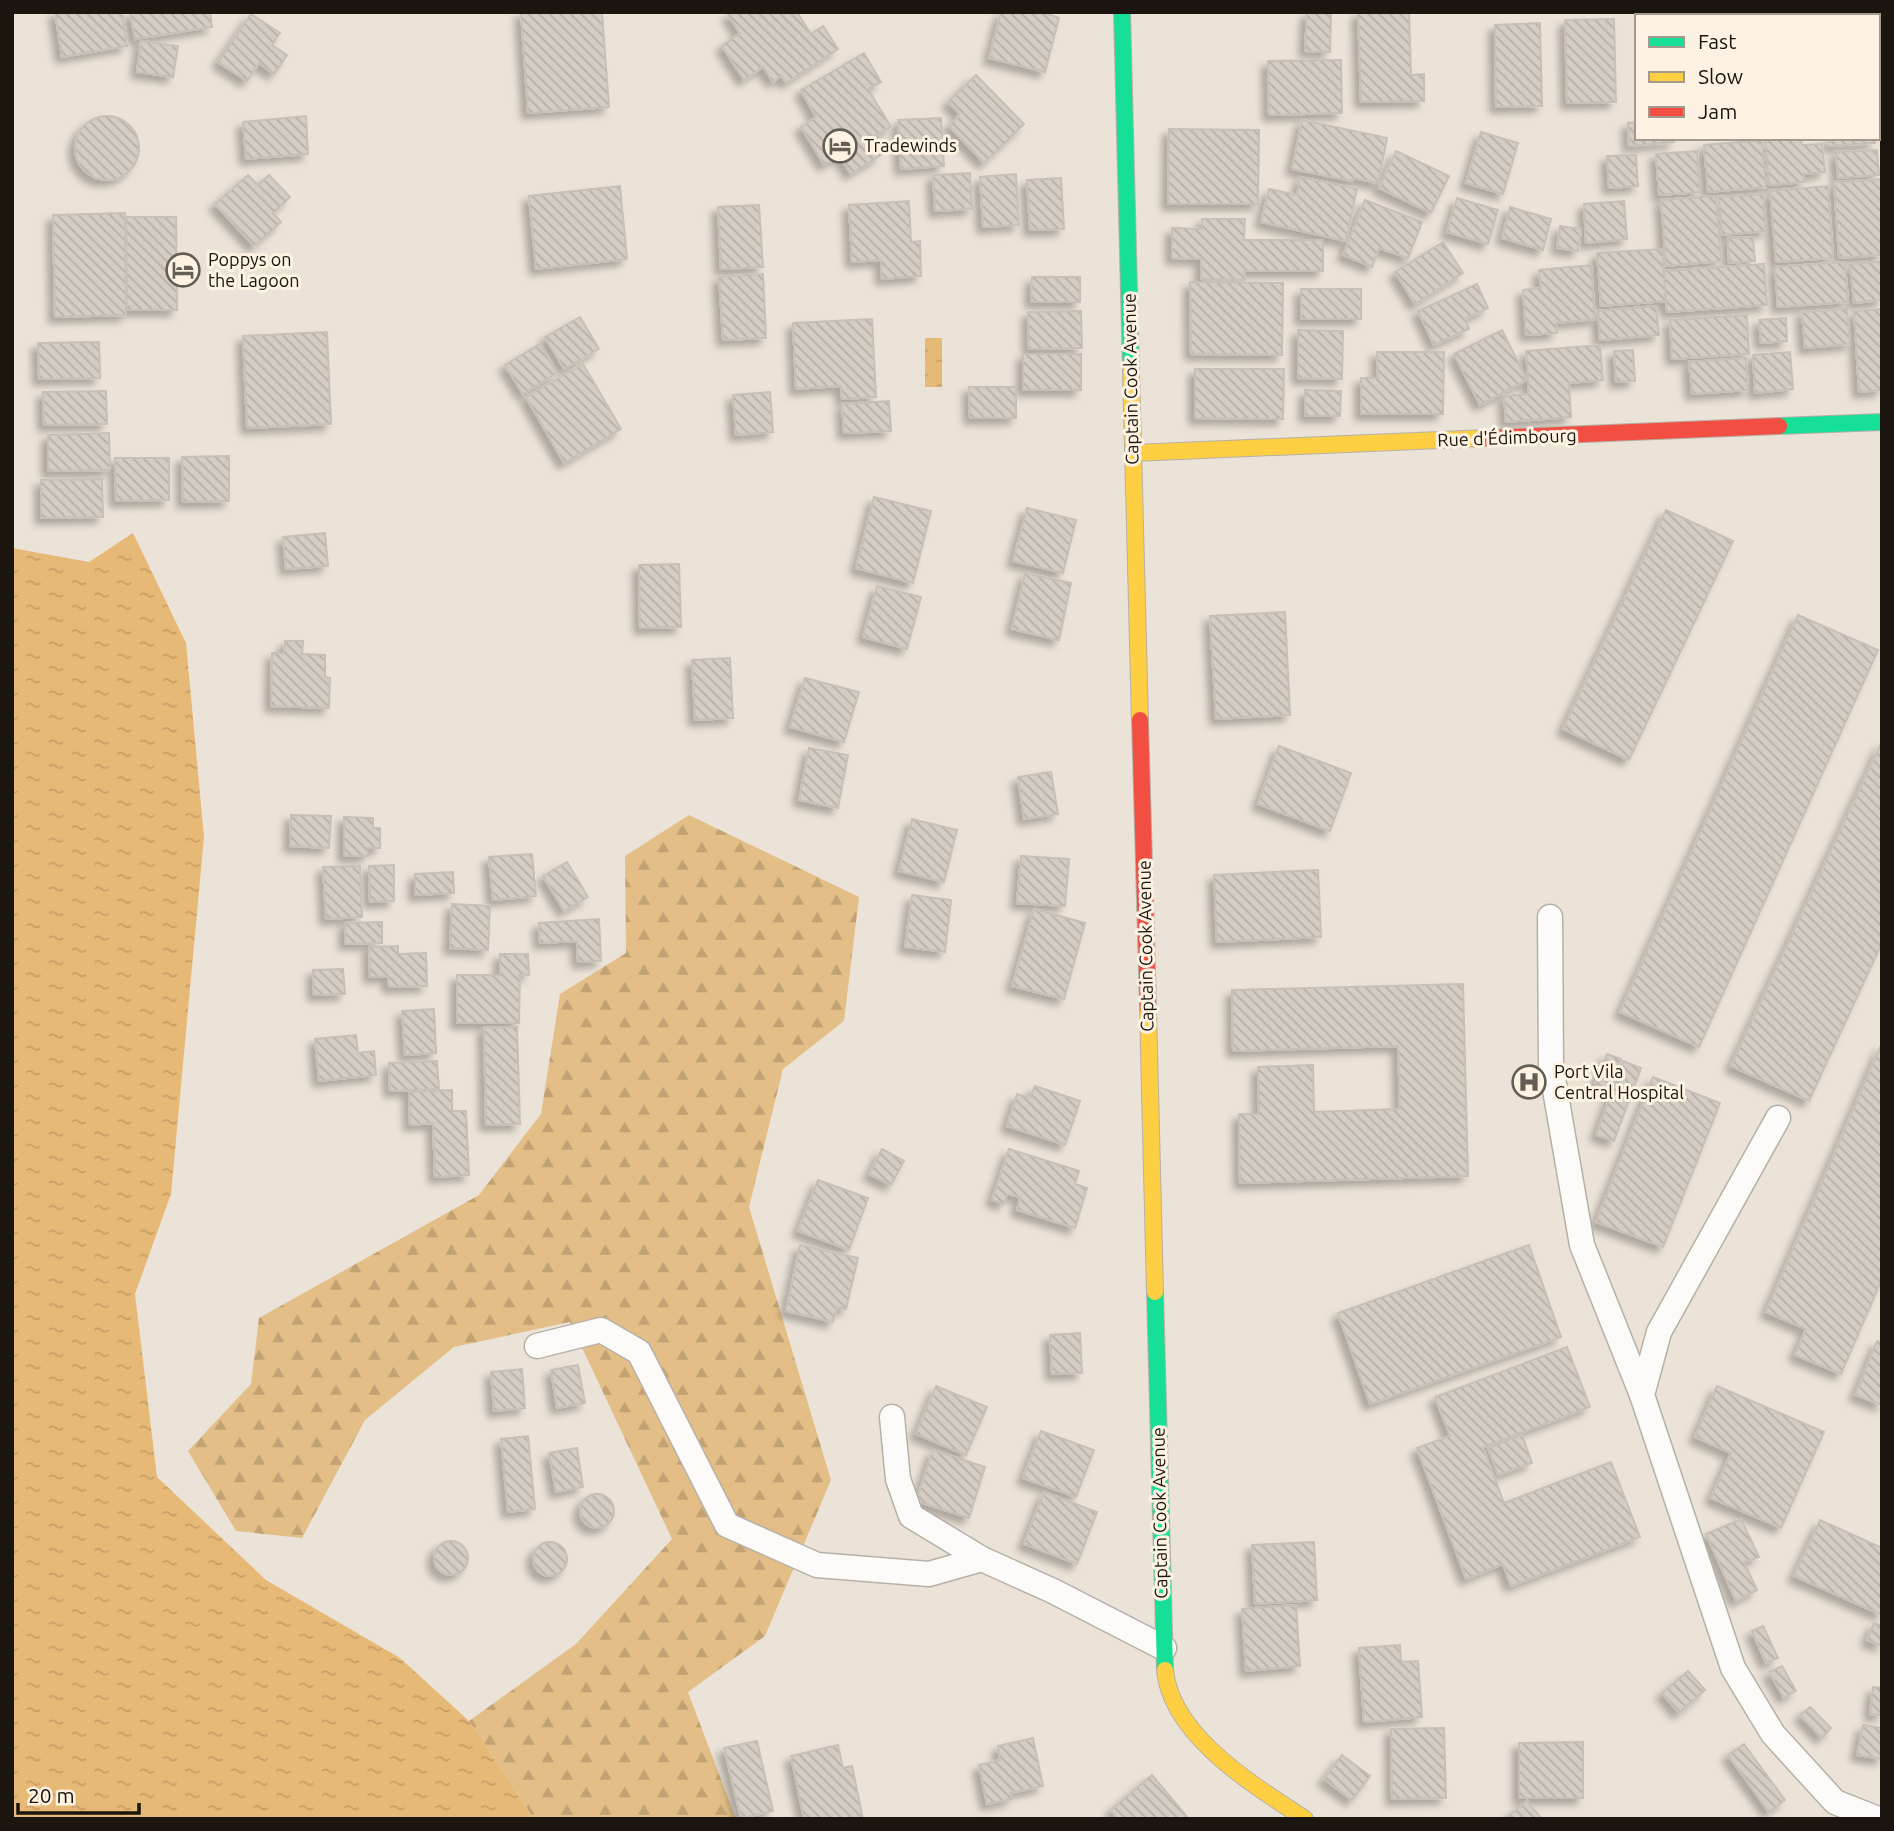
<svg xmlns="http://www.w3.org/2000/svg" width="1894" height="1831" font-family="Ubuntu,sans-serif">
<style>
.forest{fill:url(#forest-firs)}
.water{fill:url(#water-ripples)}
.building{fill:url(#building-back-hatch);stroke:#c7c0b8;stroke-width:2;filter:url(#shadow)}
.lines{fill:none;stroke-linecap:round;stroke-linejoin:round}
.lane-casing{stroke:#b6b0a7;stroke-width:27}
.fast-casing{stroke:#b6b0a7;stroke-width:18}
.slow-casing{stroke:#b6b0a7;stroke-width:18}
.jam-casing{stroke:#b6b0a7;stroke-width:18}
.lane{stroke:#fcfbf9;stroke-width:24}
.fast{stroke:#16e098;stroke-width:16}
.slow{stroke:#ffcf43;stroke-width:16}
.jam{stroke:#f24e42;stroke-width:16}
.labels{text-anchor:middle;stroke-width:6;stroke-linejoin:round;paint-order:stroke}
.poi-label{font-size:18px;fill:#1a150e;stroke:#fef2e2;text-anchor:start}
.street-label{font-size:18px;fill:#1a150e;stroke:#fef2e2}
</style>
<defs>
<pattern id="forest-firs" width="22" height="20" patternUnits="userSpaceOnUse" patternTransform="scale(1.75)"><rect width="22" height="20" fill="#e3be87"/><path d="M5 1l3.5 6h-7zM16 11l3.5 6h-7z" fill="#c2a273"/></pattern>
<pattern id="water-ripples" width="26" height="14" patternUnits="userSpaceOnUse" patternTransform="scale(1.75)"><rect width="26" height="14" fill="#e7b977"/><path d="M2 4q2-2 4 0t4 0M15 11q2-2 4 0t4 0" fill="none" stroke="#c69e66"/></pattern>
<pattern id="building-back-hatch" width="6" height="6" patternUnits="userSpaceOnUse" patternTransform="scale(1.75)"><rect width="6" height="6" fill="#d3cdc4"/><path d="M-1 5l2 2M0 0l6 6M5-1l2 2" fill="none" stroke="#b5afa7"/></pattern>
<filter id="shadow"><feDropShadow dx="-6" dy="6" stdDeviation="3.5" flood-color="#0004"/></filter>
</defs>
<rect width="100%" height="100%" fill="#ebe3d8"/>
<!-- forest -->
<polygon class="forest" points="689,815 859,897 844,1021 783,1069 749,1207 831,1480 765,1636 688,1692 736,1819 534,1819 469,1721 576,1644 672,1539 570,1322 454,1347 365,1420 302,1538 236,1531 188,1451 251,1384 259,1318 479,1195 541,1114 560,994 626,953 625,856"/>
<!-- water -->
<g class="water">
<rect x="925" y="338" width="17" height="49"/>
<polygon points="133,533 186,643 204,837 171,1194 135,1294 157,1477 266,1580 400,1658 469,1721 534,1819 12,1819 12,548 89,562"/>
</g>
<!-- building -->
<g class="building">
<polygon points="55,12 122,12 127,46 62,57"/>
<polygon points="130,12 210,12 212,27 135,39"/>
<polygon points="521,12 602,12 609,107 528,113"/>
<polygon points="732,12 797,12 811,34 823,26 838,49 786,83 781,76 773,82 763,67 744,80 722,46 740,33 728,15"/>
<polygon points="1001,12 1042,12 1059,18 1045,72 989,58"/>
<polygon points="1307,12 1331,12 1330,52 1305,51"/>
<polygon points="1358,12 1409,12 1411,75 1424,74 1424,101 1361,102"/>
<polygon points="251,14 280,33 272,45 287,55 274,74 259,63 247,81 218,62"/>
<polygon points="1614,19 1616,102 1567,103 1565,20"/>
<polygon points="1540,23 1542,106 1496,107 1495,25"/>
<polygon points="141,41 178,46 173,77 137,72"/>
<polygon points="864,53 881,82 868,89 891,127 871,138 881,155 851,174 839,156 824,165 801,127 816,117 801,90"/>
<polygon points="1341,60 1342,113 1269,115 1268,61"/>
<polygon points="976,75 1024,124 984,163 949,126 960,114 948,102"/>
<circle cx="107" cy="148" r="32"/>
<polygon points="306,116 308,154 246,159 243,122"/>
<polygon points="941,118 944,166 901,169 898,120"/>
<polygon points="1302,120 1387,138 1378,183 1353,178 1352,181 1292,169"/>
<polygon points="1637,122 1637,138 1674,138 1674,142 1629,146 1628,123"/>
<polygon points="1169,129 1259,130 1258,204 1168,204"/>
<polygon points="1481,132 1518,143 1503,194 1466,183"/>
<polygon points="1765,138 1801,138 1802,145 1822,144 1825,172 1804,174 1804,182 1769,185"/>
<polygon points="1828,138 1875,138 1875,143 1829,146"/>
<polygon points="1762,140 1766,187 1708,192 1704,145"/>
<polygon points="1877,150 1879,175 1838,178 1836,152"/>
<polygon points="1396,151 1449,176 1431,213 1379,188"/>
<polygon points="1697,151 1700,192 1659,195 1656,154"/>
<polygon points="1636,155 1638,186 1609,188 1607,156"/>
<polygon points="970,173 972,209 935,211 933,175"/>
<polygon points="1016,174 1019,225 983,227 980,177"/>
<polygon points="248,175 258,185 269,175 290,197 273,213 281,222 254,246 215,204"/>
<polygon points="1300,177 1357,189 1346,241 1261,222 1269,189 1297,195"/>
<polygon points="1061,178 1064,229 1030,230 1027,180"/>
<polygon points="1882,179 1882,255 1839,258 1834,182"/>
<polygon points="620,186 627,259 536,269 529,196"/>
<polygon points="1828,186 1833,258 1776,262 1770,191"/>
<polygon points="1763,194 1766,231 1722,235 1719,197"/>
<polygon points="1716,196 1721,261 1666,266 1661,200"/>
<polygon points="1457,198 1498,210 1488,244 1447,232"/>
<polygon points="1365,200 1422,222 1408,258 1379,248 1372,267 1343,255"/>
<polygon points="909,201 911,242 920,241 921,276 882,279 881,260 852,262 849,205"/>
<polygon points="1624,201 1627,239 1586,243 1584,204"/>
<polygon points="759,205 763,267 721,269 718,207"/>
<polygon points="1510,207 1551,219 1543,250 1502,238"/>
<polygon points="125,213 126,315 55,317 53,215"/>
<polygon points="126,217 176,217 177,310 127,310"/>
<polygon points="1202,219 1245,219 1244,240 1323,240 1323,271 1244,271 1245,280 1201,279 1201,259 1172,258 1172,228 1202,229"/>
<polygon points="1560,226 1581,229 1578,251 1557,248"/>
<polygon points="1753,237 1755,261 1729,263 1728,238"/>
<polygon points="1443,242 1463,273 1415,304 1395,272"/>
<polygon points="1662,249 1666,301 1601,306 1597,253"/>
<polygon points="1882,261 1882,300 1854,303 1850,264"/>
<polygon points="1845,262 1848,302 1778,307 1775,267"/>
<polygon points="1764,264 1767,305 1667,312 1664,271"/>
<polygon points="1591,265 1595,319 1556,323 1557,333 1526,335 1523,290 1541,288 1539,270"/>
<polygon points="763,274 766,338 723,340 719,277"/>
<polygon points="1032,277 1080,277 1080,302 1031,302"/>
<polygon points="1190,282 1283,283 1282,355 1191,354"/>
<polygon points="1477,284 1488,308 1465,319 1469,329 1434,345 1418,311"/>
<rect x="1301" y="289" width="60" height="30"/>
<polygon points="1656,306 1659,335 1600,340 1598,311"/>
<polygon points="1847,309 1850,344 1805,348 1802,312"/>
<polygon points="1882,309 1882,390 1859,392 1854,311"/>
<polygon points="1081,311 1082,348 1029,349 1028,312"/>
<polygon points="1747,315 1749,354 1672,359 1670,320"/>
<polygon points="580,317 599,349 564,369 545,337"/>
<polygon points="1786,318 1787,341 1761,343 1759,320"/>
<polygon points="872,319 876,397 842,399 841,386 796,389 793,323"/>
<polygon points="1298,330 1343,331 1342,379 1298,378"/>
<polygon points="1502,330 1527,380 1480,405 1454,354"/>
<polygon points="327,332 331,424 247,428 243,336"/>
<polygon points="99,342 100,378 39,379 38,343"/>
<polygon points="540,344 557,373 523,394 505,365"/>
<polygon points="1600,345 1603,380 1569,383 1571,417 1506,422 1504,396 1529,394 1526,351"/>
<polygon points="1633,350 1635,381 1616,382 1614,351"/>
<polygon points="1377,352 1444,352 1443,414 1361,414 1361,378 1378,378"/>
<polygon points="1790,352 1793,389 1755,393 1753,355"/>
<rect x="1023" y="354" width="58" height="36"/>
<polygon points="1746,358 1748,390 1692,394 1689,362"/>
<polygon points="583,364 621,429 564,463 526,397"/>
<polygon points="1195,369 1284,369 1283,419 1195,418"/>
<polygon points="969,387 1016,387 1016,418 970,418"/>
<polygon points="1305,390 1341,391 1340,416 1305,416"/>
<polygon points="106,391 107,424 44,425 43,392"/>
<polygon points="770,392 773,432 736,435 733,395"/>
<polygon points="889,401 891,431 844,433 842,404"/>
<polygon points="109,433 110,470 48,471 48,435"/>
<polygon points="229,456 229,501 183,502 182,457"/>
<polygon points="115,458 169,458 169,500 116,501"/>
<polygon points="102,479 103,517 41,518 41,480"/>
<polygon points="874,497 931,511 913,583 856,568"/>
<polygon points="1027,508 1076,520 1063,573 1013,561"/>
<polygon points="1666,510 1733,541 1629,760 1563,729"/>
<polygon points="325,533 328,566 286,569 283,537"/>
<polygon points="679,564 681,627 640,628 639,565"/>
<polygon points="1025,573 1071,583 1059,640 1012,629"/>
<polygon points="877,586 921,597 907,649 863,637"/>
<polygon points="1285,612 1290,715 1216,719 1210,616"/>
<polygon points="1798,615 1878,650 1699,1047 1620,1012"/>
<polygon points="285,641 303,641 302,654 325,655 325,677 330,678 329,708 271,706 272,653 284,653"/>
<polygon points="730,658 733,718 695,720 692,660"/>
<polygon points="805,678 859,692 844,742 790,727"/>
<polygon points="1882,741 1882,943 1809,1101 1731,1066"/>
<polygon points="1279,746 1351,773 1330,831 1258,804"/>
<polygon points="809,748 848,755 838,808 799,800"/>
<polygon points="1051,772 1058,814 1024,819 1018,777"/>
<polygon points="291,815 331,816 329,848 290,846"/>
<polygon points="344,817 373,818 373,828 380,828 380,848 368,848 368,856 344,856"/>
<polygon points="912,819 957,830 944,882 899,871"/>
<polygon points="532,854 536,896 493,900 489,857"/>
<polygon points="1021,856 1069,859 1065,906 1017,903"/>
<polygon points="567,862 588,897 564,911 543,876"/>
<polygon points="394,865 394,901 370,902 369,866"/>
<polygon points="360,866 362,917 326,919 323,867"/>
<polygon points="1318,870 1321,937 1217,942 1214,875"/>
<polygon points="453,872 454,893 415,895 415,874"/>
<polygon points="912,895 951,900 945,952 905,947"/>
<polygon points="452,904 490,906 488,950 450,948"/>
<polygon points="1034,909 1085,923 1064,999 1012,986"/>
<polygon points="599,919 601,961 578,962 577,941 540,943 539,923"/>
<polygon points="382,922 382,943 345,944 345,923"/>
<polygon points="398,946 398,954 426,953 427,986 389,987 388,976 370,977 369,947"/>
<polygon points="500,954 528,954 529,975 520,974 519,1023 457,1023 457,975 500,975"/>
<polygon points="343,969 345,994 314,995 313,970"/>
<polygon points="1463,984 1468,1176 1240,1183 1239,1114 1259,1114 1258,1067 1313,1065 1314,1112 1400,1109 1398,1046 1233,1051 1232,990"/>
<polygon points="434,1009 436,1053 405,1055 402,1011"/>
<polygon points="517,1027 520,1124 486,1125 484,1028"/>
<polygon points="356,1035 358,1053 374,1051 376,1075 319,1081 315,1039"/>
<polygon points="1882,1043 1882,1279 1841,1374 1795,1355 1806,1329 1766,1312"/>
<polygon points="1607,1054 1621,1059 1609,1090 1595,1085"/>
<polygon points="437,1061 439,1089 390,1091 389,1063"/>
<polygon points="1623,1061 1641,1068 1614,1141 1596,1135"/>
<polygon points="1653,1077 1720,1103 1663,1247 1596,1222"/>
<polygon points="1035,1086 1080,1101 1065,1145 1007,1126 1017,1094 1030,1098"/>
<polygon points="452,1090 452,1111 466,1111 469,1175 435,1177 433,1123 410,1125 409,1092"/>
<polygon points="882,1149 904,1161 891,1185 869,1174"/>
<polygon points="1009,1149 1079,1171 1075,1184 1087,1188 1075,1228 1017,1210 1020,1197 1007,1194 1004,1204 992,1200"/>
<polygon points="818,1180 868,1198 849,1250 798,1231"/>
<polygon points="800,1245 858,1258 846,1309 837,1307 833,1322 786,1311"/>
<polygon points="1529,1245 1561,1337 1370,1404 1338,1313"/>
<polygon points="1080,1333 1082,1373 1052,1374 1050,1335"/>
<polygon points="1877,1341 1882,1343 1882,1405 1855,1395"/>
<polygon points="1567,1347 1590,1407 1483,1447 1504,1503 1611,1462 1640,1537 1511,1586 1503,1564 1466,1579 1417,1448 1450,1436 1435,1397"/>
<polygon points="578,1365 585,1403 557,1408 551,1370"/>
<polygon points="522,1369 525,1408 494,1411 491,1372"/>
<polygon points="936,1386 987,1407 966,1455 916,1434"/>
<polygon points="1717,1386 1824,1432 1781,1528 1711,1498 1731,1453 1695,1437"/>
<polygon points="1041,1431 1094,1450 1076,1497 1023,1478"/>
<polygon points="1522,1435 1532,1463 1498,1475 1488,1448"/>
<polygon points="528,1436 535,1509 508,1512 501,1439"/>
<polygon points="577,1448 583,1487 556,1492 549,1453"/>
<polygon points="933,1450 985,1467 969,1518 916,1501"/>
<polygon points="1044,1492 1097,1512 1077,1564 1024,1544"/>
<circle cx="597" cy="1511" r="17"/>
<polygon points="1741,1519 1759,1557 1744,1562 1757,1590 1736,1601 1706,1534"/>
<polygon points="1820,1520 1882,1548 1882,1615 1794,1576"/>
<circle cx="451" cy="1558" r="17"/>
<circle cx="550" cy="1559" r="17"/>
<polygon points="1314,1542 1317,1600 1255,1604 1252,1545"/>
<polygon points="1296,1605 1300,1666 1246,1671 1242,1609"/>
<polygon points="1874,1623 1882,1626 1882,1646 1867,1640"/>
<polygon points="1763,1626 1778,1658 1766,1663 1752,1631"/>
<polygon points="1400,1645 1401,1662 1418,1661 1422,1717 1364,1722 1359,1648"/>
<polygon points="1782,1666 1796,1691 1784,1698 1769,1672"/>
<polygon points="1688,1671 1705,1690 1679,1713 1662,1693"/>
<polygon points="1873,1687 1882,1688 1882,1715 1870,1714"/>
<polygon points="1810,1707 1831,1728 1822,1738 1800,1715"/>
<polygon points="1863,1725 1882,1728 1882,1759 1857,1755"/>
<polygon points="1444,1728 1446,1798 1392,1799 1391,1729"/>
<polygon points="1033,1738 1043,1786 1011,1793 1012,1799 987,1804 979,1765 1000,1760 998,1746"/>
<polygon points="757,1741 773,1811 741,1818 724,1748"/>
<polygon points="1583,1742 1583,1798 1519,1798 1519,1743"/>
<polygon points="1744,1744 1785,1800 1769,1812 1728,1755"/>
<polygon points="838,1745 843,1768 852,1766 863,1819 804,1819 791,1756"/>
<polygon points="1342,1755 1370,1776 1352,1800 1324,1779"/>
<polygon points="1152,1775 1189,1819 1118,1819 1111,1810"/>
<polygon points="1527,1801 1542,1819 1505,1819"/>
</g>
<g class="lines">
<defs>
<g id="lane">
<polyline points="1550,917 1551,1067 1582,1245 1642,1395"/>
<polyline points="1778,1118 1659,1332 1642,1395 1733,1668 1773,1734 1835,1802 1878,1819"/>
<polyline points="537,1346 601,1330 639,1352 727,1525 817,1565 929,1574 982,1559"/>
<polyline points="892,1417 898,1479 911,1516 982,1559 1053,1591 1164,1648"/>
</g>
<g id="fast">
<polyline points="1122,12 1131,371"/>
<polyline points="1779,426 1882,422"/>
<polyline points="1155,1292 1165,1670"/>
</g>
<g id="slow">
<polyline points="1131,371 1140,720"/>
<polyline points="1133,453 1487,438"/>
<polyline points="1148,1008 1155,1292"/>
<path d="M1165,1670C1171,1736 1255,1786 1305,1819"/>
</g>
<g id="jam">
<polyline points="1487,438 1779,426"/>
<polyline points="1140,720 1148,1008"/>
</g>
</defs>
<!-- lane casing -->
<use href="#lane" class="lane-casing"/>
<!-- fast casing -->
<use href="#fast" class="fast-casing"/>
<!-- slow casing -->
<use href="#slow" class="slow-casing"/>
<!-- jam casing -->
<use href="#jam" class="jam-casing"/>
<!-- lane -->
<use href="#lane" class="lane"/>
<!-- fast -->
<use href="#fast" class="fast"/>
<!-- slow -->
<use href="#slow" class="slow"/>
<!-- jam -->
<use href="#jam" class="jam"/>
</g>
<!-- icons -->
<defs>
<symbol id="hotel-ring" viewBox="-11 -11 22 22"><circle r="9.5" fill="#fef2e2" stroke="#635d55" stroke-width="1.5"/><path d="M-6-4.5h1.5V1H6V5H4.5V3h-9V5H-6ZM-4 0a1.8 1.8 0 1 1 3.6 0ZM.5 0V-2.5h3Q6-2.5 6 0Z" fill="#635d55"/></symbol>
<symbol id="hospital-ring" viewBox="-11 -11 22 22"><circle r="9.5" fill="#fef2e2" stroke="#635d55" stroke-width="1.5"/><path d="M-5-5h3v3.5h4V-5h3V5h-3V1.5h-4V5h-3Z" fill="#635d55"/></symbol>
</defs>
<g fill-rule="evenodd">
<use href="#hotel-ring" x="821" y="127" width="38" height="38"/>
<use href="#hotel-ring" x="164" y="251" width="38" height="38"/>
<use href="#hospital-ring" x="1510" y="1063" width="38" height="38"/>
</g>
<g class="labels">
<!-- poi labels -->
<g class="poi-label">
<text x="864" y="152">Tradewinds</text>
<text x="208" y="266">Poppys on<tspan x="208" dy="21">the Lagoon</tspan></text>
<text x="1554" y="1078">Port Vila<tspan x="1554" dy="21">Central Hospital</tspan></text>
</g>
<!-- street labels -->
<g class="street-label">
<text transform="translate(1131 379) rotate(-91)" y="6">Captain Cook Avenue</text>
<text transform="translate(1507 438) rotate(-2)" y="6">Rue d'Édimbourg</text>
<text transform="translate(1146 946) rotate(-91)" y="6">Captain Cook Avenue</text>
<text transform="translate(1160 1513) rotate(-91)" y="6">Captain Cook Avenue</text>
</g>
</g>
<!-- border -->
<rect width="1894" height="1831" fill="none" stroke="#1a150e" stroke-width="28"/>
<!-- legend -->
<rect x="1635" y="14" width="245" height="126" fill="#fef2e2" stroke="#a39a8d" stroke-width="2"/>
<rect x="1649" y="37" width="35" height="10" fill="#16e098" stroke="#a39a8d" stroke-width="2"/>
<text x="1698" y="49" font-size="21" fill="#1a150e">Fast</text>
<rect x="1649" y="72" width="35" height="10" fill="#ffcf43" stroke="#a39a8d" stroke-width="2"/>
<text x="1698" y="84" font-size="21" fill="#1a150e">Slow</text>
<rect x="1649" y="107" width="35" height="10" fill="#f24e42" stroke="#a39a8d" stroke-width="2"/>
<text x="1698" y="119" font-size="21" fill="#1a150e">Jam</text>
<!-- scale -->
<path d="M18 1803v10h121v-10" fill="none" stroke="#1a150e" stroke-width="3.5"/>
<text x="28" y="1803" font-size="21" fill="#1a150e" stroke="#fef2e2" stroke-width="5" paint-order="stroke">20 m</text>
</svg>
